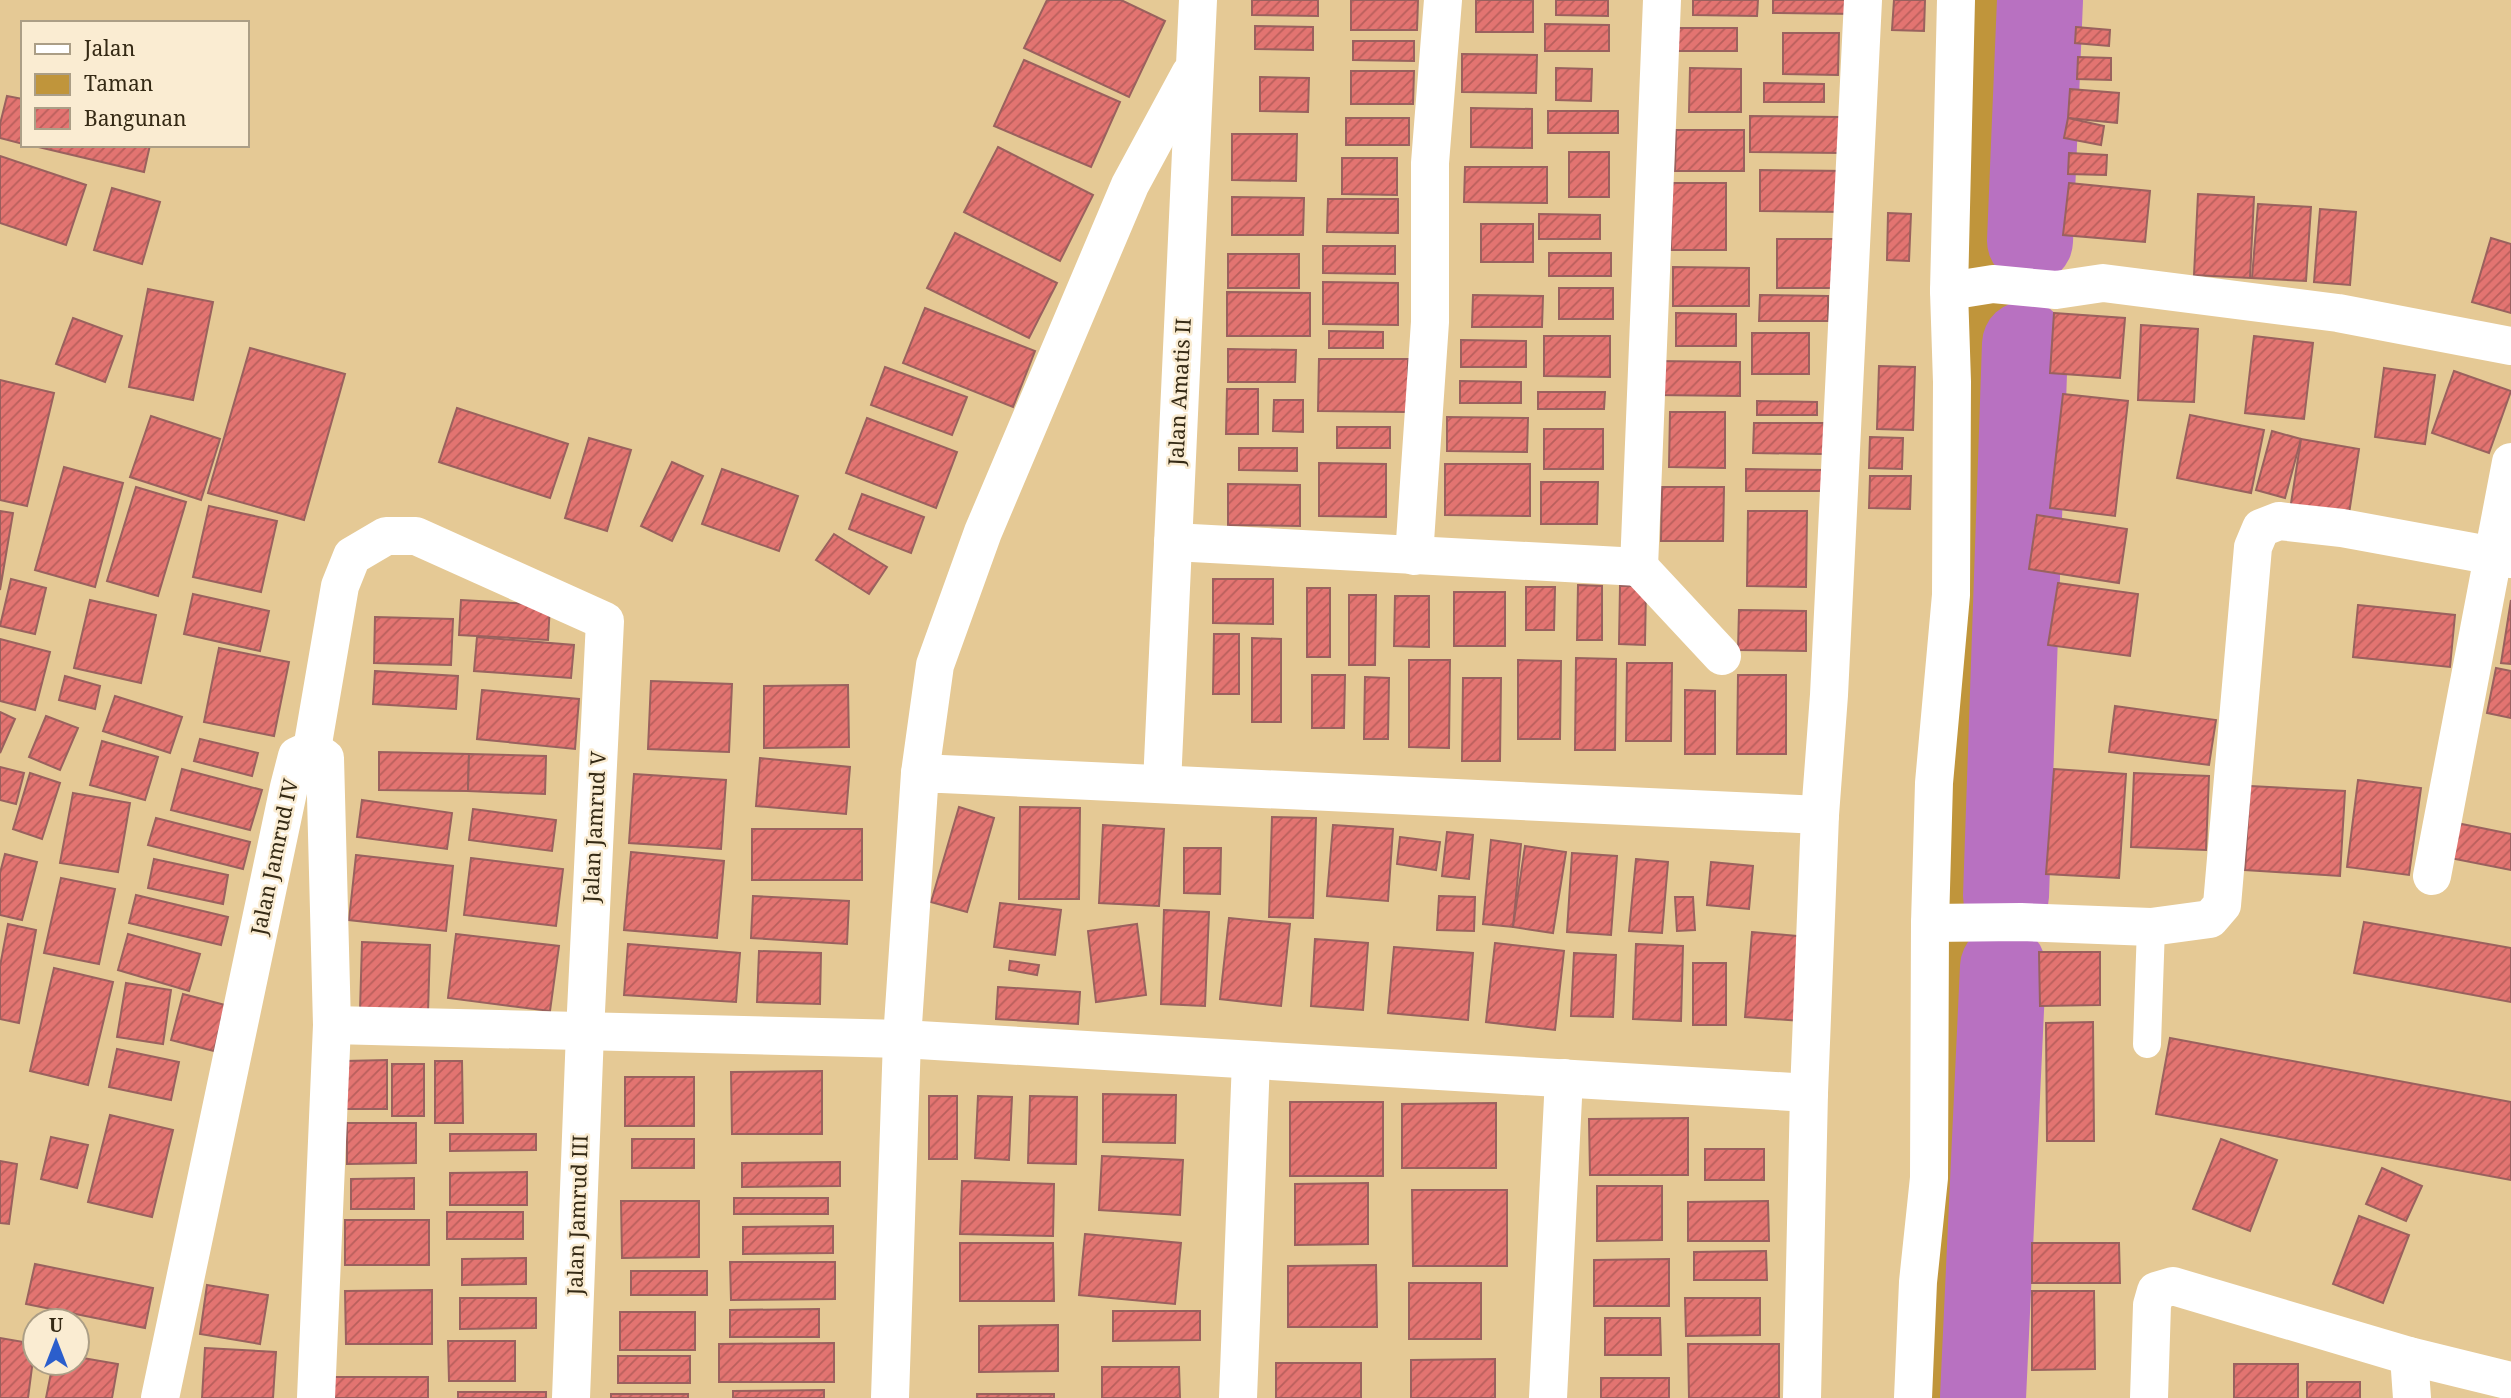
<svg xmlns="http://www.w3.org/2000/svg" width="2511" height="1398" font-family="'Noto Serif',serif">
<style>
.green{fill:#c0953b}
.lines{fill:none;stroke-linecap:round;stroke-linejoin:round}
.river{stroke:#b871c1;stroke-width:86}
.building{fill:url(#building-hatch);stroke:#9a615e;stroke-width:2}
.service{stroke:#fff;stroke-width:28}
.minor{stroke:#fff;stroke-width:38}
.tertiary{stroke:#fff;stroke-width:38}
.labels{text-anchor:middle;stroke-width:5;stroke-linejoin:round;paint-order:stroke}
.street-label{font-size:21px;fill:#352a15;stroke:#faecd2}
</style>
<defs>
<pattern id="building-hatch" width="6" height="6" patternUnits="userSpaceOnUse" patternTransform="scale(1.75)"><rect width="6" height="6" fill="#e37471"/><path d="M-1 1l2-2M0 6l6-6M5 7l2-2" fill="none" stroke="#b95f5c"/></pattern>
</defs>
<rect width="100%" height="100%" fill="#e5c995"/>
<!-- green -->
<polygon class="green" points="1956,0 2040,0 2005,922 1984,1398 1913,1398"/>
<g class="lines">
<!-- river -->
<g class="river">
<polyline points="2030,241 2040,0"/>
<polyline points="2006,896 2025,344"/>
<polyline points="1983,1398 2003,967"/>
</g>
</g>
<!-- building -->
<g class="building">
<polygon points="1047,0 1121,0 1165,21 1129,97 1024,48"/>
<polygon points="1252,0 1318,0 1318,16 1252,15"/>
<polygon points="1351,0 1418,0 1417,30 1351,30"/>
<rect x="1476" y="0" width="57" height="32"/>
<polygon points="1556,0 1608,0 1608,16 1556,15"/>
<polygon points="1693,0 1758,0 1757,16 1693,15"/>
<polygon points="1773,0 1857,0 1857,14 1773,13"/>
<polygon points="1894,0 1925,0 1924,31 1892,30"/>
<polygon points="1545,24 1609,25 1609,51 1545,51"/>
<polygon points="1255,26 1313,27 1313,50 1255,49"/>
<polygon points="2076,27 2110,30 2109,46 2075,43"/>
<rect x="1674" y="28" width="63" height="23"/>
<polygon points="1783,33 1839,33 1838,75 1783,74"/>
<polygon points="1353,41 1414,41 1414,61 1353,60"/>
<polygon points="1462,54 1537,55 1536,93 1462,92"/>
<polygon points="2078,57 2111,58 2111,80 2077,79"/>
<polygon points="1024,60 1120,102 1091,167 994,126"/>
<polygon points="1556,68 1592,69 1591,101 1556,100"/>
<polygon points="1690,68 1741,69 1741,112 1689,112"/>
<polygon points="1351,71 1414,71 1413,104 1351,104"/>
<polygon points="1260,77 1309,78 1308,112 1260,111"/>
<polygon points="1764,83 1824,84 1824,102 1764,102"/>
<polygon points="2070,89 2119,93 2117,123 2068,118"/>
<polygon points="7,96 23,99 23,144 0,138 0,124"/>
<polygon points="1471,108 1532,109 1532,148 1471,147"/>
<rect x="1548" y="111" width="70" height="22"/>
<polygon points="1750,116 1840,117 1840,153 1750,152"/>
<rect x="1346" y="118" width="63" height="27"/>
<polygon points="2068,118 2104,126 2101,145 2064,138"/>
<polygon points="1676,130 1744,130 1744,171 1675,171"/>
<polygon points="1232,134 1297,134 1296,181 1232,180"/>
<polygon points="30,145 150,145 144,172"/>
<polygon points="998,147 1093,195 1060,261 964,212"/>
<rect x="1569" y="152" width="40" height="45"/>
<polygon points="2069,153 2107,155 2106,175 2068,174"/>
<polygon points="0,156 86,185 66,245 0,223"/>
<polygon points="1342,158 1397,158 1397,195 1342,194"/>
<polygon points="1465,167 1547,167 1547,203 1464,202"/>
<polygon points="1760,170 1848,171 1848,212 1760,211"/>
<polygon points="1672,183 1726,183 1726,250 1671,250"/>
<polygon points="2069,183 2150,191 2145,242 2063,235"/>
<polygon points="112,188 160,202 142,264 94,250"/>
<polygon points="2198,194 2254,197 2250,278 2194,275"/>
<polygon points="1232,197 1304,198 1303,235 1232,235"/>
<polygon points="1328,199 1398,199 1398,233 1327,232"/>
<polygon points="2258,204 2311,207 2306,281 2252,278"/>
<polygon points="2320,209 2356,212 2350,285 2314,282"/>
<polygon points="1888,213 1911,214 1909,261 1887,260"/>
<polygon points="1539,214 1600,215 1600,239 1539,239"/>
<rect x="1481" y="224" width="52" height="38"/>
<polygon points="955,233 1057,283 1029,338 927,288"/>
<polygon points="2491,238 2511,244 2511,313 2472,302"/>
<rect x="1777" y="239" width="61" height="49"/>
<polygon points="1323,246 1395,246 1395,274 1323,273"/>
<rect x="1549" y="253" width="62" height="23"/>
<rect x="1228" y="254" width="71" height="34"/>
<polygon points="1673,267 1749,268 1749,306 1673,306"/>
<polygon points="1323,282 1398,283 1398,325 1323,324"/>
<rect x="1559" y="288" width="54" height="31"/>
<polygon points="148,289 213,302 193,400 129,387"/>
<polygon points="1227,292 1310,293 1310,336 1227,336"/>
<polygon points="1473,295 1543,296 1542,327 1472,327"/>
<polygon points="1760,295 1828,296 1828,321 1759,321"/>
<polygon points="925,308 1035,351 1013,407 903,363"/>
<polygon points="1676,313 1736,314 1736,346 1676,346"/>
<polygon points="2054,313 2125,318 2120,378 2050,373"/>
<polygon points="73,318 122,336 105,382 56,364"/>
<polygon points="2141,325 2198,329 2194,402 2138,400"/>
<polygon points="1329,331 1383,332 1383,348 1329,348"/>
<rect x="1752" y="333" width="57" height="41"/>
<polygon points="1544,336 1610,336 1610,377 1544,376"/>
<polygon points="2254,336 2313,343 2304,419 2245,413"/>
<polygon points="1461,340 1526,341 1526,367 1461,367"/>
<polygon points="250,348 345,374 304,520 208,493"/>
<polygon points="1228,349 1296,350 1295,382 1228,382"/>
<polygon points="1319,359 1408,359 1408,412 1318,411"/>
<polygon points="1655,361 1740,362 1740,396 1655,395"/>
<polygon points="1879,366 1915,367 1913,430 1877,429"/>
<polygon points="885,367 967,397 952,435 871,405"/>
<polygon points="2384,368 2435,375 2425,444 2375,437"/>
<polygon points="2454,371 2511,391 2489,453 2432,433"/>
<polygon points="0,380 54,393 27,506 0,500"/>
<polygon points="1460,381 1521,382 1521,403 1460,403"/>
<polygon points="1227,389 1258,389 1258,434 1226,434"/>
<polygon points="1538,392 1605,392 1604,409 1538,409"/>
<polygon points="2063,394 2128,401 2115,516 2050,508"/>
<polygon points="1274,400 1303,400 1303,432 1273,431"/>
<polygon points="1757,401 1817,402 1817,415 1757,415"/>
<polygon points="457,408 568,444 550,498 439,462"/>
<polygon points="1670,412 1725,412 1725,468 1669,467"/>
<polygon points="2190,415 2264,430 2251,493 2177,478"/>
<polygon points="151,416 220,439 201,500 130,477"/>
<polygon points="1447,417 1528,418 1527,452 1447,451"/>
<polygon points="867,418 957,452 936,508 846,473"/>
<polygon points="1754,423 1824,423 1824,454 1753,453"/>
<rect x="1337" y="427" width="53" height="21"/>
<rect x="1544" y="429" width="59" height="40"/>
<polygon points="2272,431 2301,439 2285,498 2256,490"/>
<polygon points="1870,437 1903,438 1902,469 1869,468"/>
<polygon points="589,438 631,450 607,531 565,518"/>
<polygon points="2301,439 2359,449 2348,520 2290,510"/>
<polygon points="1239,448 1297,448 1297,471 1239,470"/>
<polygon points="672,462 703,476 672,541 641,526"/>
<polygon points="1319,463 1386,464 1386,517 1319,516"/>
<polygon points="1445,464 1530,464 1530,516 1445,515"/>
<polygon points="64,467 123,483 95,587 35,570"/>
<polygon points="722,469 798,496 779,551 702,524"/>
<polygon points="1746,469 1826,470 1826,491 1746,491"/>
<polygon points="1870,476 1911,476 1910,509 1869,508"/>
<polygon points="1541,482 1598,482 1597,524 1541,524"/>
<polygon points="1228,484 1300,485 1300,526 1228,525"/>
<polygon points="136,487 186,502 158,596 107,581"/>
<polygon points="1662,487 1724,487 1723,541 1661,541"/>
<polygon points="862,494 924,517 911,553 849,529"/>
<polygon points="209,506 277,521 261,592 193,577"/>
<polygon points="0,511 13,513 0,590"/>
<polygon points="1748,511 1807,511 1806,587 1747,586"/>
<polygon points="2037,515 2127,529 2119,583 2029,569"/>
<polygon points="834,534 887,567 869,594 816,560"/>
<polygon points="11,579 46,588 35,634 0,626"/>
<polygon points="1213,579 1273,579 1273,624 1213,623"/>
<polygon points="2058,583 2138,594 2130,656 2048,645"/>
<polygon points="1578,585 1602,586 1602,640 1577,640"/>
<polygon points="1620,586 1646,586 1645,645 1619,644"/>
<polygon points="1526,587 1555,587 1554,630 1526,630"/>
<rect x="1307" y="588" width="23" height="69"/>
<rect x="1454" y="592" width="51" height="54"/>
<polygon points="193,594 269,611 260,651 184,634"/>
<polygon points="1349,595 1376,595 1375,665 1349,665"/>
<polygon points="1395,596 1429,596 1429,647 1394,646"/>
<polygon points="90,600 156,615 141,683 74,668"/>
<polygon points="461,600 550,605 548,640 459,635"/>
<polygon points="2511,600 2511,664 2501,663"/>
<polygon points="2358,605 2455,615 2450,667 2353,657"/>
<polygon points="1739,610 1806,611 1806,651 1738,650"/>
<polygon points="375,617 453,619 451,665 374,663"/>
<polygon points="1214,634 1239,634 1239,694 1213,694"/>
<polygon points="477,637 574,645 571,678 474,671"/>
<polygon points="1252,638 1281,639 1281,722 1252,722"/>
<polygon points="0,639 50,652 35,710 0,701"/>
<polygon points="219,648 289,662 274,736 204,722"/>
<polygon points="1576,658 1616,659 1615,750 1575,750"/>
<polygon points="1409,660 1450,660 1449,748 1409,747"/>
<polygon points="1518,660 1561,661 1560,739 1518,739"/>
<polygon points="1627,663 1672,663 1671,741 1626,741"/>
<polygon points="2496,668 2511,671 2511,718 2487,713"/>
<polygon points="375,671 458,676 456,709 373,704"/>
<polygon points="1312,675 1345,675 1344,728 1312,728"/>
<polygon points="1738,675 1786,675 1786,754 1737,754"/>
<polygon points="65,676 100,686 95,709 59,700"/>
<polygon points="1365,677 1389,678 1388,739 1364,739"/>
<polygon points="1463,678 1501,678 1500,761 1462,761"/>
<polygon points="651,681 732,684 729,752 648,749"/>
<polygon points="848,685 849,747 764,748 764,686"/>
<polygon points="482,690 579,699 575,749 477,739"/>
<polygon points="1685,690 1715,691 1715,754 1685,754"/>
<polygon points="115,696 182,717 170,753 103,731"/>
<polygon points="2115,706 2216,720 2209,765 2109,752"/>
<polygon points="0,712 15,719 0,753"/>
<polygon points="46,716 78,728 60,770 29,757"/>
<polygon points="200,739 258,753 252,776 194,761"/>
<polygon points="102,741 158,757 145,800 90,785"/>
<polygon points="379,752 469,754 468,791 379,790"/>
<polygon points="469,754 546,756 545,794 468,791"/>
<polygon points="760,758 850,767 846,814 756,806"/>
<polygon points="0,767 24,773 16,804 0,800"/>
<polygon points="182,769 262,790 250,830 171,810"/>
<polygon points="2054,769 2126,774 2119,878 2046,874"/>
<polygon points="30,773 60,783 42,839 13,829"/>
<polygon points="2134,773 2209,776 2206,850 2131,847"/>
<polygon points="634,774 726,780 721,849 629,843"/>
<polygon points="2358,780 2421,788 2409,875 2347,867"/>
<polygon points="2250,786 2345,791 2340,876 2245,870"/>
<polygon points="73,793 130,803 118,872 60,863"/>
<polygon points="362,800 452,813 447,849 357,837"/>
<polygon points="959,807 994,818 967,912 931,902"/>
<polygon points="1020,807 1080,808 1079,899 1019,899"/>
<polygon points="473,809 556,820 552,851 469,840"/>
<polygon points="1272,817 1316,818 1313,918 1269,917"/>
<polygon points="156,818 250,842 243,869 148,845"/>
<polygon points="2457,823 2511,834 2511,870 2450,858"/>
<polygon points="1103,825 1164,829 1159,906 1099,903"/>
<polygon points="1333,825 1393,829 1388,901 1327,896"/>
<rect x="752" y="829" width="110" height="51"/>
<polygon points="1447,832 1473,835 1469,879 1442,876"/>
<polygon points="1400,837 1440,842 1436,870 1397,864"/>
<polygon points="1491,840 1521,844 1513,927 1483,924"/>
<polygon points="1525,846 1566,852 1553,933 1513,927"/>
<polygon points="1184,848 1221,848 1220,894 1184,893"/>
<polygon points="631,852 724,861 717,938 624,930"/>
<polygon points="1572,853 1617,856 1611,935 1567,932"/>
<polygon points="5,854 37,862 22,920 0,915 0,873"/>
<polygon points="356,855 453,866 446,931 349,920"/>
<polygon points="471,858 563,869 556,926 464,915"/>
<polygon points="154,859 228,875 223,904 148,888"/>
<polygon points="1636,859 1668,862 1662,933 1629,931"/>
<polygon points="1711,862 1753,866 1749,909 1707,905"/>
<polygon points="61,878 115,889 99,964 44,953"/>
<polygon points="136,895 228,917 221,945 129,923"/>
<polygon points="753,896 849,901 847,944 751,938"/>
<polygon points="1439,896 1475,897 1474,931 1437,930"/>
<polygon points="1675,897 1693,897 1695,930 1677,931"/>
<polygon points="1000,903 1061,910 1055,955 994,947"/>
<polygon points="1164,910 1209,912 1205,1006 1161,1004"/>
<polygon points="1229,918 1290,924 1281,1006 1220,999"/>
<polygon points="2364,922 2511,948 2511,1002 2354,973"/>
<polygon points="8,924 36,930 19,1023 0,1019 0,966"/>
<polygon points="1137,924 1146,995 1096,1002 1088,931"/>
<polygon points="1752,932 1808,937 1801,1021 1745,1017"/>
<polygon points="128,934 200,954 189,991 118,970"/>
<polygon points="456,934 559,946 550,1011 448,998"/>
<polygon points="1315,939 1368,943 1363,1010 1311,1006"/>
<polygon points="362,942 430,945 428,1013 360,1011"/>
<polygon points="1495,943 1564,951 1555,1030 1486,1022"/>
<polygon points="628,944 740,953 736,1002 624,995"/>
<polygon points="1636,944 1683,946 1681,1021 1633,1019"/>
<polygon points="1394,947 1473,953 1468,1020 1388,1013"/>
<polygon points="759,951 821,953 820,1004 757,1002"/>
<polygon points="2039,952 2100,952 2100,1005 2040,1006"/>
<polygon points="1574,953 1616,955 1613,1017 1571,1016"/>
<polygon points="1010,961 1039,965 1037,975 1009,970"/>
<rect x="1693" y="963" width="33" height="62"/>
<polygon points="54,968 113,982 88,1085 30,1071"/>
<polygon points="126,983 171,990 163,1044 117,1037"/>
<polygon points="998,987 1080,992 1078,1024 996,1019"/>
<polygon points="183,994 225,1005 214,1051 171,1040"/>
<polygon points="2093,1022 2094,1141 2047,1141 2046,1023"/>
<polygon points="2170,1038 2511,1102 2511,1180 2156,1114"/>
<polygon points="117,1049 179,1062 171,1100 109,1087"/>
<polygon points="387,1060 387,1109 345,1109 345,1061"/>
<polygon points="435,1061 462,1061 463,1123 435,1123"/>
<rect x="392" y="1064" width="32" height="52"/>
<polygon points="822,1071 822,1134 732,1134 731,1072"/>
<rect x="625" y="1077" width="69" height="49"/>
<polygon points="1103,1094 1176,1095 1175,1143 1103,1142"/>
<rect x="929" y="1096" width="28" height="63"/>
<polygon points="978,1096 1012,1097 1009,1160 975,1158"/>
<polygon points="1030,1096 1077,1097 1076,1164 1028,1163"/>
<rect x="1290" y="1102" width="93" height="74"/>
<polygon points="1496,1103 1496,1168 1402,1168 1402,1104"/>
<polygon points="110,1115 173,1130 152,1217 88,1202"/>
<polygon points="1688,1118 1688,1175 1590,1175 1589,1119"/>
<polygon points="347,1123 416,1123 416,1163 347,1164"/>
<polygon points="450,1134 536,1134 536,1150 450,1151"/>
<polygon points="51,1137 88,1145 77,1188 41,1179"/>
<rect x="632" y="1139" width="62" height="29"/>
<polygon points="2221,1139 2277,1160 2250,1231 2193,1209"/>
<rect x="1705" y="1149" width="59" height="31"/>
<polygon points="1102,1156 1183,1160 1180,1215 1099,1210"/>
<polygon points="0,1161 17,1164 9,1224 0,1223"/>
<polygon points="840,1162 840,1186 742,1187 742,1163"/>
<polygon points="2382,1168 2422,1186 2406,1221 2366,1204"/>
<polygon points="527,1172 527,1205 450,1205 450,1173"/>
<polygon points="414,1178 414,1209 351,1209 351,1179"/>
<polygon points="962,1181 1054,1184 1053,1236 960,1234"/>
<polygon points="1368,1183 1368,1244 1295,1245 1295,1184"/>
<polygon points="1597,1186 1662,1186 1662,1240 1597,1241"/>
<polygon points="1412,1190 1507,1190 1507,1266 1413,1266"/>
<rect x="734" y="1198" width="94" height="16"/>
<polygon points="621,1201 699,1201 699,1257 622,1258"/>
<polygon points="1768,1201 1769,1241 1688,1241 1688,1202"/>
<rect x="447" y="1212" width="76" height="27"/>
<polygon points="2359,1216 2409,1235 2383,1303 2333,1284"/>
<rect x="345" y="1220" width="84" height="45"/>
<polygon points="833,1226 833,1253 743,1254 743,1227"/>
<polygon points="1085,1234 1181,1243 1175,1304 1079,1295"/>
<polygon points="960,1243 1053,1243 1054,1301 960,1301"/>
<polygon points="2032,1243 2119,1243 2120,1283 2032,1283"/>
<polygon points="1766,1251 1767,1280 1694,1280 1694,1252"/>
<polygon points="526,1258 526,1284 462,1285 462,1259"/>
<polygon points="1669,1259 1669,1306 1594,1306 1594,1260"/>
<polygon points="730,1262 835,1262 835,1299 731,1300"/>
<polygon points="35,1264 153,1288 145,1328 26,1304"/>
<polygon points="1376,1265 1377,1327 1288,1327 1288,1266"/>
<rect x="631" y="1271" width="76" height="24"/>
<rect x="1409" y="1283" width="72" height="56"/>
<polygon points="207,1285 268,1295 260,1344 200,1334"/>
<polygon points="432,1290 432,1344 346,1344 345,1291"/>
<polygon points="2032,1291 2094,1291 2095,1369 2032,1370"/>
<polygon points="460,1298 536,1298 536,1328 460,1329"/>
<polygon points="1685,1298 1760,1298 1760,1335 1686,1336"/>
<polygon points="819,1309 819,1337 730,1337 730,1310"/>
<polygon points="1113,1311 1200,1311 1200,1340 1113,1341"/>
<rect x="620" y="1312" width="75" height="38"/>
<polygon points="1605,1318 1660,1318 1661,1355 1605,1355"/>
<polygon points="1058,1325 1058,1371 979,1372 979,1326"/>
<polygon points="0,1338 35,1344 28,1398 0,1398"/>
<polygon points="448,1341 515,1341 515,1381 449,1381"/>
<polygon points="834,1343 834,1382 719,1382 719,1344"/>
<polygon points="1688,1344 1779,1344 1779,1398 1689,1398"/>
<polygon points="205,1348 276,1352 273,1398 202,1398"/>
<rect x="618" y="1356" width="72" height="27"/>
<polygon points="77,1357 118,1364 112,1398 46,1398 53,1363 77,1363"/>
<polygon points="1495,1359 1495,1398 1411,1398 1411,1360"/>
<rect x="1276" y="1363" width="85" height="35"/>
<rect x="2234" y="1364" width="64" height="34"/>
<polygon points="1102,1367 1179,1367 1180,1398 1102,1398"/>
<rect x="330" y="1377" width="98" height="21"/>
<rect x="1601" y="1378" width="68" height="20"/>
<rect x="2307" y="1382" width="53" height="16"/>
<polygon points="824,1390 824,1398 733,1398 733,1391"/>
<rect x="458" y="1392" width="88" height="6"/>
<rect x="611" y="1394" width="77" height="4"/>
<rect x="977" y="1394" width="77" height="4"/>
</g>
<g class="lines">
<!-- service -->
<polyline class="service" points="2147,1044 2151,927"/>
<!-- minor -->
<g class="minor">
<polyline points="1949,291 1993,284 2056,290 2103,283 2338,313 2511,346"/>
<polyline points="1173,542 1639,567 1662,0"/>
<polyline points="1414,556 1430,322 1430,163 1443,0"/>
<polyline points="1639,567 1722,656"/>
<polyline points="312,749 325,758 332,1025 316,1398"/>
<polyline points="920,773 935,665 983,532 1130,185 1190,74"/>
<polyline points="1162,784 1198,0"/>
<polyline points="2432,876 2511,462"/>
<polyline points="1930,923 2021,922 2151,927 2210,919 2222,905 2253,547 2261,528 2279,521 2342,528 2511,559"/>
<polyline points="332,1025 902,1039 1809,1093"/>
<polyline points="2409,1356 2412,1398"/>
<polyline points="160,1398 289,787 297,756 312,749 340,586 352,556 386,536 416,536 605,621 585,1032 571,1398"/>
<polyline points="890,1398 902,1039 920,773 1820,815"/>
<polyline points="1238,1398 1251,1060"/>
<polyline points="1548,1398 1564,1078"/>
<polyline points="1802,1398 1809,1093 1820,815 1829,695 1863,0"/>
<polyline points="2149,1398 2152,1305 2156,1291 2173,1286 2409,1356 2511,1381"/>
</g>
<!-- tertiary -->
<polyline class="tertiary" points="1913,1398 1918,1282 1929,1178 1930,923 1934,783 1951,595 1952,382 1949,291 1956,0"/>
</g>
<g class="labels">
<!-- street labels -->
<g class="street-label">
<text transform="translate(1180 392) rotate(-87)" y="7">Jalan Amatis II</text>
<text transform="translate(595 827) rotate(-87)" y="7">Jalan Jamrud V</text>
<text transform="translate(275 857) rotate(-78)" y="7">Jalan Jamrud IV</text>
<text transform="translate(578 1215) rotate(-88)" y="7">Jalan Jamrud III</text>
</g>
</g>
<!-- legend -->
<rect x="21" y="21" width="228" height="126" fill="#faecd2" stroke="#ab9e86" stroke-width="2"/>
<rect x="35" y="44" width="35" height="10" fill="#ffffff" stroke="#ab9e86" stroke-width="2"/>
<text x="84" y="56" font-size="21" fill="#352a15">Jalan</text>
<rect x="35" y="74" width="35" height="21" fill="#c0953b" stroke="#ab9e86" stroke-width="2"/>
<text x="84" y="91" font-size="21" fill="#352a15">Taman</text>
<rect x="35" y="108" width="35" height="21" fill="url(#building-hatch)" stroke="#ab9e86" stroke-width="2"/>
<text x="84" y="126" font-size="21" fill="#352a15">Bangunan</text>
<!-- north arrow -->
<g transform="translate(56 1342)"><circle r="33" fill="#faecd2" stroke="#ab9e86" stroke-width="2"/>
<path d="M0-5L12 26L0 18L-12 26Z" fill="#2b5ecc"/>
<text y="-10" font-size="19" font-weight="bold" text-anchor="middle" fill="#352a15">U</text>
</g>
</svg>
